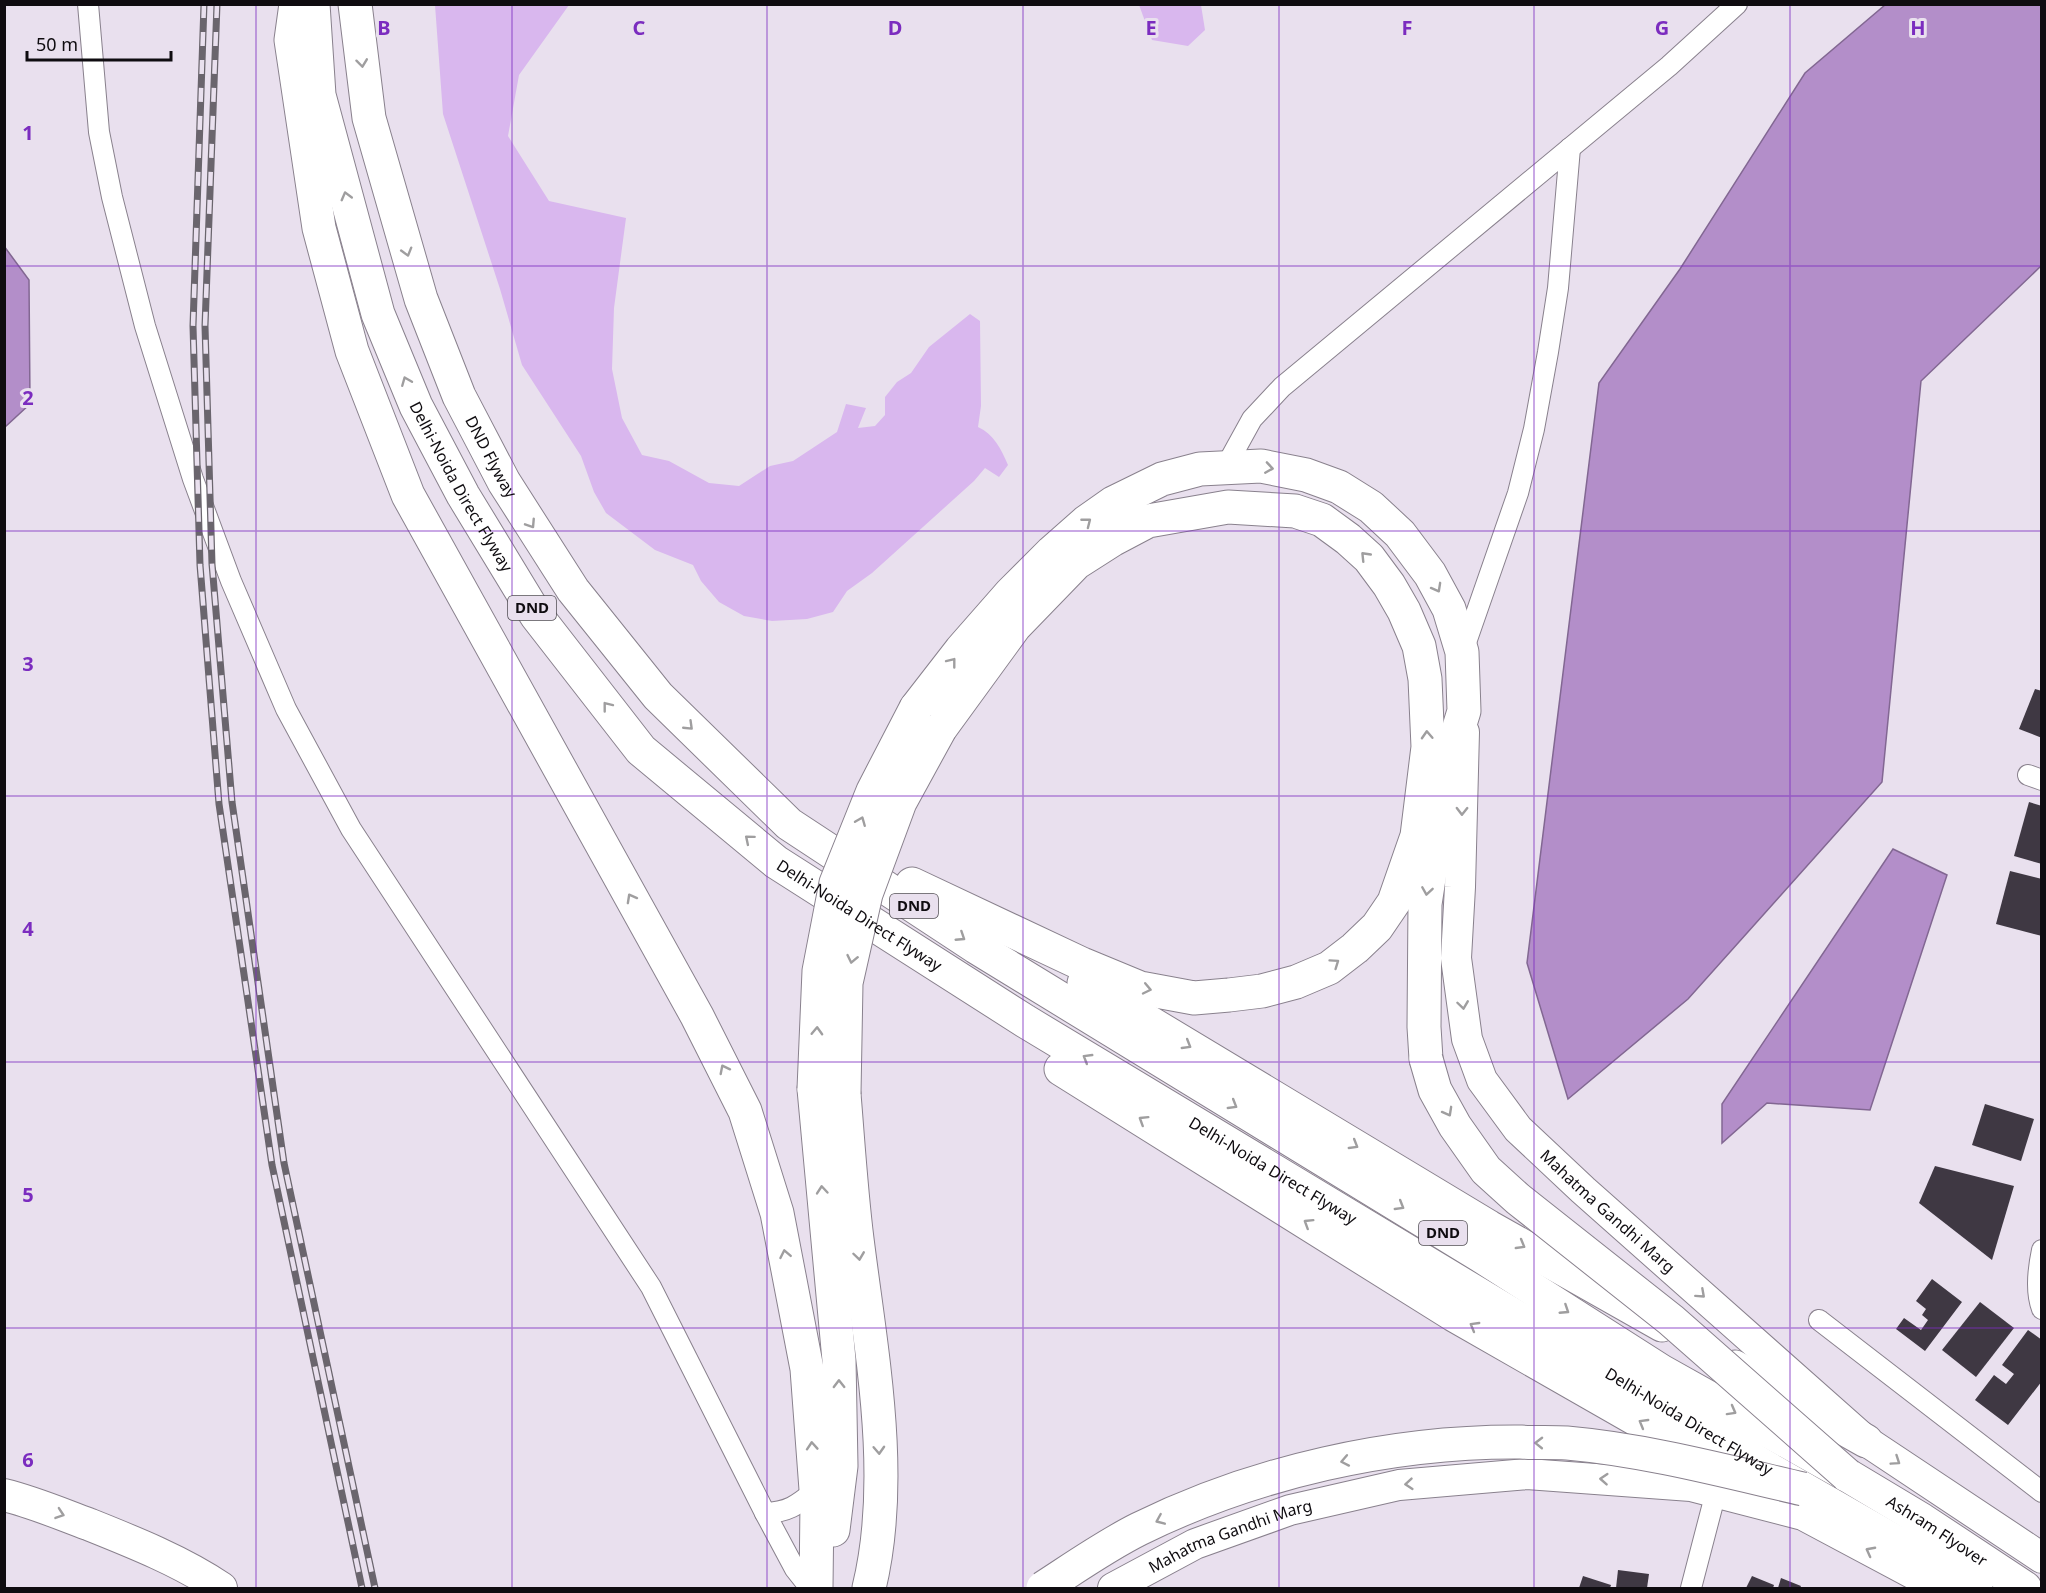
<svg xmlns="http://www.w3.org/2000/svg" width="2046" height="1593" font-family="'Noto Sans',sans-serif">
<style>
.green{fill:#d9b7ee}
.water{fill:#b38ec9;stroke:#826792;stroke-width:1.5}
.building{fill:#3f3843}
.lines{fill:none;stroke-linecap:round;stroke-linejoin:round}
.minor-casing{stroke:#89818d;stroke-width:22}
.primary-casing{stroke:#89818d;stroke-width:32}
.trunk-casing{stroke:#89818d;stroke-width:34}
.motorway-casing{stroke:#89818d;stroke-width:35}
.minor{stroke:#fff;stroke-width:20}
.primary{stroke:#fff;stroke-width:30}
.trunk{stroke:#fff;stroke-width:32}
.motorway{stroke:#fff;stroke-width:33}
.rail-casing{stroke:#6a656d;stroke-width:7}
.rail{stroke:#e9e0ee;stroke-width:4.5;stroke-dasharray:14;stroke-linecap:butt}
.motorway-bridge-casing{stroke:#89818d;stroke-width:35;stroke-linecap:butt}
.motorway-bridge{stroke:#fff;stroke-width:33}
.oneway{stroke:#9f9e9f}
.grid{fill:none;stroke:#7b2cbf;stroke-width:1.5;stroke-opacity:0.55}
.labels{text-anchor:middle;stroke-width:6;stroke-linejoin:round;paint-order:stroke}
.shield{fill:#e9e0ee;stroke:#504c53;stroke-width:1.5}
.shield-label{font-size:15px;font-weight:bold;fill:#0f0c10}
.street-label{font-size:16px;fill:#0f0c10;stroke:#e9e0ee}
.grid-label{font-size:20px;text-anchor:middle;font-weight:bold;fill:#7b2cbf;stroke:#e9e0ee;stroke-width:6;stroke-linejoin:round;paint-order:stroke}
</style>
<rect width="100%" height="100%" fill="#e9e0ee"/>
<!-- green -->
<g class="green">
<path d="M435,5H569L519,75L508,136L549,201L626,218L614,308L612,369L622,418L642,455L669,461L709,483L739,486L770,466L793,461L837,432L846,404L866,408L858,428L875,426L885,415V397L897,382L911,373L929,347L970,314L980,321L981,406L978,427C994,434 1001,449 1008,465L999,477L985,468L974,481L872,573L847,591L833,612L807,619L772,621L744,616L719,602L701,581L693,565L655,550L606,513L594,492L581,456L522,365L500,289L443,114Z"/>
<polygon points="1139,5 1201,5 1205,30 1188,46 1152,40"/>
</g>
<!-- water -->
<g class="water">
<polygon points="1885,5 2041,5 2041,266 1921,381 1882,782 1688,999 1568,1099 1527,963 1599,383 1680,269 1805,73"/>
<polygon points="4,246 29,280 30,404 5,427"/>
<polygon points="1893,849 1947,875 1870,1110 1767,1103 1722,1143 1722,1104"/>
</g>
<!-- building -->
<g class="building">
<polygon points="2035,689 2042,691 2042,738 2019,729"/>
<polygon points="2029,802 2042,806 2042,864 2014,856"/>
<polygon points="2010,871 2042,879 2042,936 1996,924"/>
<polygon points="1985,1104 2034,1119 2021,1161 1972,1145"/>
<polygon points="1935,1166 2014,1186 1992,1260 1919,1203"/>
<polygon points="1932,1279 1962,1302 1925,1351 1896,1329 1904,1318 1921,1330 1928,1320 1922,1315 1926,1309 1916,1301"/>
<polygon points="1980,1302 2014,1328 1976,1377 1942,1350"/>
<polygon points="2028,1330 2042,1340 2042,1381 2008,1425 1975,1400 1994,1375 2006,1384 2014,1374 2002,1365"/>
<polygon points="1618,1570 1649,1574 1647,1588 1616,1588"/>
<polygon points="1583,1576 1611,1585 1610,1588 1579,1588"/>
<polygon points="1752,1576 1774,1585 1773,1588 1746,1588"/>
<polygon points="1781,1578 1801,1586 1800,1588 1778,1588"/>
</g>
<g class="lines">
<defs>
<g id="minor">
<polyline points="88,4 99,132 112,197 145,326 193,479 231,581 286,709 351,829 651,1287 765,1513 795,1569 810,1588"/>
<polyline points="1225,468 1252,419 1282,387 1669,66 1737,4"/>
<polyline points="1463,651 1518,493 1534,429 1548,352 1558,288 1570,148"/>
<polyline points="2028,775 2042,780"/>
<path d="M2042,1250C2038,1269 2035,1291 2042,1309"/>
<polyline points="1819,1320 2042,1492"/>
<path d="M765,1513C789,1512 797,1505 816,1490"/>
<polyline points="1691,1588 1716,1492"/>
</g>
<g id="primary">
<path id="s1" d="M1464,732L1460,887L1456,958L1467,1039L1482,1080L1518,1129L1583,1190L1866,1441L2042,1558"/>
<path id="s2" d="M1113,1588L1195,1544L1290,1510L1399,1485L1527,1474L1691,1486L1803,1515L1940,1588"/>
</g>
<path id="trunk" d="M4,1495C33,1502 61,1514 88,1524C133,1542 181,1561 221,1588"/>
<g id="motorway">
<polyline points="296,4 291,40 319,228 352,351 408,495 697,1016 745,1111 777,1213 807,1369 817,1503 816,1588"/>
<path id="s3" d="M313,4L319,95L378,314L416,406L463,495L536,615L641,750L776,862L1025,1021L1762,1465L1976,1588"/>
<path id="s4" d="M355,4L369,118L421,299L459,396L504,482L573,590L658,696L789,824L976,947L1481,1256L1661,1371L1847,1475L1922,1520L2025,1588"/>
<polyline points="916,708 961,650 1011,593 1052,552 1086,522 1113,503 1162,479 1200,469 1261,466 1306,475 1339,487 1371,507 1400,534 1430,574 1449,609 1462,652 1464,711 1446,770 1425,904 1424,1027 1426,1059"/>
<polyline points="912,884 1082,964 1140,988 1194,998 1229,995 1262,991 1296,982 1329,968 1355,948 1377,927 1394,902 1417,836 1428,747 1425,679 1419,646 1404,611 1389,585 1369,558 1348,539 1322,520 1295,511 1228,507 1148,521 1112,540 1076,563 1015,626 940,729"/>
<polyline points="1084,983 1489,1227 1662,1325"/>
<polyline points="1061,1069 1454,1315 1718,1466"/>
<polyline points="814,1089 839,1360 841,1466 833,1530"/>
<path d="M844,1094C848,1142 851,1191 857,1239C871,1351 896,1477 869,1588"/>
<polyline points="1735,1367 1866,1441"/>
</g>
</defs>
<!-- minor casing -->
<use href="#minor" class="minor-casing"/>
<!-- primary casing -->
<use href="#primary" class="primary-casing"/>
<!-- trunk casing -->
<use href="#trunk" class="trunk-casing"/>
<!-- motorway casing -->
<use href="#motorway" class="motorway-casing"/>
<!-- minor -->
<use href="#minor" class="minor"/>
<!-- primary -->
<use href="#primary" class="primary"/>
<!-- trunk -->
<use href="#trunk" class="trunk"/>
<!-- motorway -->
<use href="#motorway" class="motorway"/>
<defs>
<g id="rail">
<polyline points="204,4 193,326 200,565 219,804 272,1165 362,1588"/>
<polyline points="217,4 205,326 212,564 232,802 284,1163 375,1588"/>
</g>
</defs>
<!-- rail casing -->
<use href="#rail" class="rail-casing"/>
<!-- rail -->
<use href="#rail" class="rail"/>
<defs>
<g id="motorway-bridge">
<polyline points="1426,1059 1435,1090 1455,1126 1486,1170 1518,1199 1671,1320 1847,1475"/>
<polyline points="814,1089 819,971 836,883 873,791 916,708"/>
<polyline points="844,1094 846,983 866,894 900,802 940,729"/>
<path d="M1043,1588C1074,1568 1105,1546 1139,1529C1255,1472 1392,1441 1521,1442C1536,1443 1552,1442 1567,1443C1646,1450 1725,1471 1803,1489"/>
</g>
</defs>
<!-- motorway-bridge casing -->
<use href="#motorway-bridge" class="motorway-bridge-casing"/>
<!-- motorway-bridge -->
<use href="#motorway-bridge" class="motorway-bridge"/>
</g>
<!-- one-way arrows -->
<defs><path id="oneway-chevron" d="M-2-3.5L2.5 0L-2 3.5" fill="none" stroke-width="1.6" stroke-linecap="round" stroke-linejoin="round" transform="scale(1.5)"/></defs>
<g class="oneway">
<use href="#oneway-chevron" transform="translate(362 63) rotate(83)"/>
<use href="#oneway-chevron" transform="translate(346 196) rotate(-105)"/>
<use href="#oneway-chevron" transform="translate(407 252) rotate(74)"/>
<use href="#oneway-chevron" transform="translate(406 381) rotate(-112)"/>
<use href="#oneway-chevron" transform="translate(1269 468) rotate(9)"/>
<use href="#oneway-chevron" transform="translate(1087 522) rotate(-38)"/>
<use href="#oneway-chevron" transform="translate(531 524) rotate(57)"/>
<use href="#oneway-chevron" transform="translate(1365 556) rotate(-134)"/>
<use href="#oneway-chevron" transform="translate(1437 588) rotate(61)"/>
<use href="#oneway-chevron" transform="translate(952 662) rotate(-52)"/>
<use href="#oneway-chevron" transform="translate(607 706) rotate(-128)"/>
<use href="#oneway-chevron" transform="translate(689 726) rotate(44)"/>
<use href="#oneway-chevron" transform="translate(1427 735) rotate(-93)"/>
<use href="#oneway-chevron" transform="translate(1462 811) rotate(91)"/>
<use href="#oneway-chevron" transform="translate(861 821) rotate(-68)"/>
<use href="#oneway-chevron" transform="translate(749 839) rotate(-140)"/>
<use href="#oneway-chevron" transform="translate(1427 891) rotate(99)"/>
<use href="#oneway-chevron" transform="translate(631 898) rotate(-119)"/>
<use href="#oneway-chevron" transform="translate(961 937) rotate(33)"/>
<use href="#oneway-chevron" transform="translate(852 959) rotate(102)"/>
<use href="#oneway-chevron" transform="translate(1335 963) rotate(-35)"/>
<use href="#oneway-chevron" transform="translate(1147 989) rotate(12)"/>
<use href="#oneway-chevron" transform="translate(1463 1005) rotate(82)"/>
<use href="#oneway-chevron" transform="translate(817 1031) rotate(-88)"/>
<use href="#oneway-chevron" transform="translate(1187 1045) rotate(31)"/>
<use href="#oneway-chevron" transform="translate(1087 1058) rotate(-149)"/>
<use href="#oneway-chevron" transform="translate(724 1069) rotate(-117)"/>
<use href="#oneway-chevron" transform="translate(1233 1105) rotate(31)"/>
<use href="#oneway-chevron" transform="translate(1448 1112) rotate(61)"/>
<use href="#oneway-chevron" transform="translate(1143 1120) rotate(-148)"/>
<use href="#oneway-chevron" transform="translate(1354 1145) rotate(31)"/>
<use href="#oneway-chevron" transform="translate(822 1190) rotate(-95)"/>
<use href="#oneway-chevron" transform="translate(1400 1206) rotate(31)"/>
<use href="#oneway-chevron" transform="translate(1308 1223) rotate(-148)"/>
<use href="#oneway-chevron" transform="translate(1521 1245) rotate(30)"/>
<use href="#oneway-chevron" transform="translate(785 1254) rotate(-101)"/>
<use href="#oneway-chevron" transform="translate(859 1256) rotate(82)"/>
<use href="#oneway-chevron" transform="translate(1701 1294) rotate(42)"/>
<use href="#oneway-chevron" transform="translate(1565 1310) rotate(33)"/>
<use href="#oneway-chevron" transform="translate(1474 1326) rotate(-150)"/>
<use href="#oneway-chevron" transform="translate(839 1384) rotate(-91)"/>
<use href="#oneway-chevron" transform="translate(1732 1411) rotate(29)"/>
<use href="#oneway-chevron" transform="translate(1643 1423) rotate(-150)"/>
<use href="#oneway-chevron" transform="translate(1539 1443) rotate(-179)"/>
<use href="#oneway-chevron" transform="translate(812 1446) rotate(-94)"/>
<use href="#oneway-chevron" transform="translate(879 1450) rotate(87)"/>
<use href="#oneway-chevron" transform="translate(1345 1461) rotate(169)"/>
<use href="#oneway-chevron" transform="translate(1896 1461) rotate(34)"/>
<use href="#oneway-chevron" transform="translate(1604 1479) rotate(-176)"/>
<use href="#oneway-chevron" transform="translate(1409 1484) rotate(175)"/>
<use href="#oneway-chevron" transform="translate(60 1514) rotate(19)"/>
<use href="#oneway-chevron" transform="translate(1160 1520) rotate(157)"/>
<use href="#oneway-chevron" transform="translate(1870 1551) rotate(-152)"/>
</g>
<!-- grid -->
<path class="grid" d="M256,4V1588M512,4V1588M767,4V1588M1023,4V1588M1279,4V1588M1534,4V1588M1790,4V1588M4,266H2042M4,531H2042M4,796H2042M4,1062H2042M4,1328H2042"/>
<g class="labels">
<!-- shield labels -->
<g class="shield">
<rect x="508" y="596" width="48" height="24" rx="4.5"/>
<rect x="890" y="894" width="48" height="24" rx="4.5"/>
<rect x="1419" y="1221" width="48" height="24" rx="4.5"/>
</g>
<g class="shield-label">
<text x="532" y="613">DND</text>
<text x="914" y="911">DND</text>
<text x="1443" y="1238">DND</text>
</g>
<!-- street labels -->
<g class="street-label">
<text dy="6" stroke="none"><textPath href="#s4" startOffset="476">DND Flyway</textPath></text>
<text dy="6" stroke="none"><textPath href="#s3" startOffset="510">Delhi-Noida Direct Flyway</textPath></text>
<text dy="6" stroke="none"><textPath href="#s3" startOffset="1104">Delhi-Noida Direct Flyway</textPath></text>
<text dy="6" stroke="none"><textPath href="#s3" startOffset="1590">Delhi-Noida Direct Flyway</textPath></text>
<text dy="6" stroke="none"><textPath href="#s1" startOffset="534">Mahatma Gandhi Marg</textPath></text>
<text dy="6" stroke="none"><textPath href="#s3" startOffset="2076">Delhi-Noida Direct Flyway</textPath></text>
<text dy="6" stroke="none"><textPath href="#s4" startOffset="2300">Ashram Flyover</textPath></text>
<text dy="6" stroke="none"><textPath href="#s2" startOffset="129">Mahatma Gandhi Marg</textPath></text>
</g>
</g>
<g class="grid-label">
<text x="384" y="35">B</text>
<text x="639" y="35">C</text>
<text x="895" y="35">D</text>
<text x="1151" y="35">E</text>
<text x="1407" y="35">F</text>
<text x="1662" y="35">G</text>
<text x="1918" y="35">H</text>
<text x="28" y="140">1</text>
<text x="28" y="405">2</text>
<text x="28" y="671">3</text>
<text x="28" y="936">4</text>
<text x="28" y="1202">5</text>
<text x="28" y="1467">6</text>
</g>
<!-- border -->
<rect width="2046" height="1593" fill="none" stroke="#0f0c10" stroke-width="12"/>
<!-- scale -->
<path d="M27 51v9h144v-9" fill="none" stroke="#0f0c10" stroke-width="3"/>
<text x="36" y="51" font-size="18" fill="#0f0c10" stroke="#e9e0ee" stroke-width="4.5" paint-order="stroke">50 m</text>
</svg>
